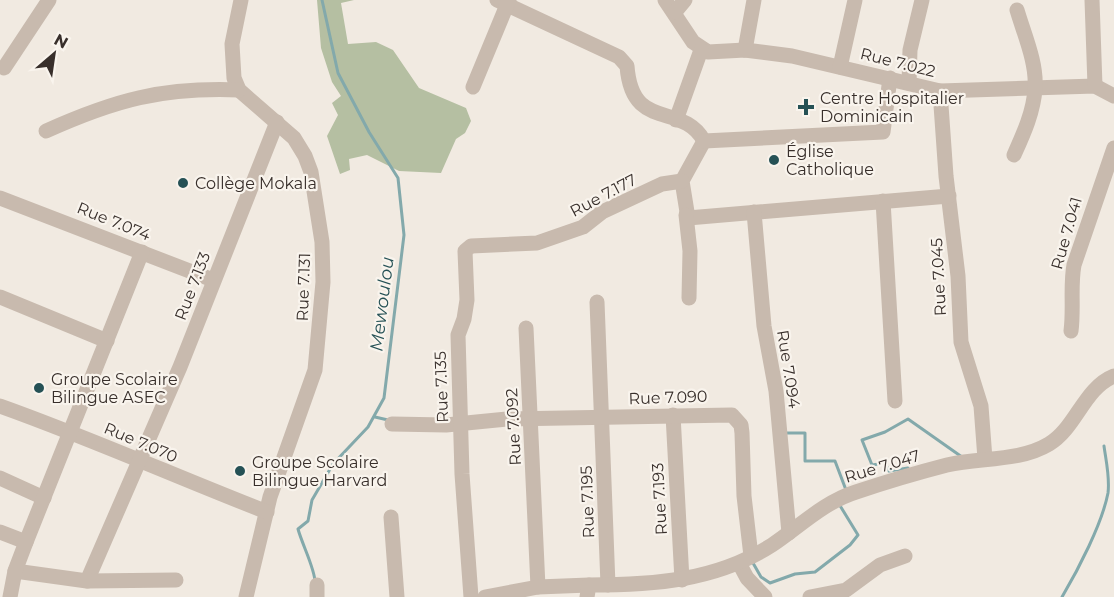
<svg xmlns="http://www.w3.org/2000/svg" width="1114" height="597" font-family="Montserrat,sans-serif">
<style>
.green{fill:#b5bfa2}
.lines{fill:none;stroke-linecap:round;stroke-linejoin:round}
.stream{stroke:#83a9ab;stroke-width:3}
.minor{stroke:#c8baae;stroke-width:15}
.poi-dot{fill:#255155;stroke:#f9f4ed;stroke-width:2}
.labels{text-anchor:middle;stroke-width:4.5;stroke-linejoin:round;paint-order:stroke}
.street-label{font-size:16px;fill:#382f2b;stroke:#f9f4ed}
.poi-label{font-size:16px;fill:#382f2b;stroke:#f9f4ed;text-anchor:start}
.water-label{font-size:18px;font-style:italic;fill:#255155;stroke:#f9f4ed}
</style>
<rect width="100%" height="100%" fill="#f1eae1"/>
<!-- green -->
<polygon class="green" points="317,0 354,0 341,3 348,44 376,42 393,50 419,88 466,108 471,121 465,133 456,139 441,173 399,171 367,155 349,159 350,170 340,174 327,136 338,115 332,103 341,96 332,82 321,48"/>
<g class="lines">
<!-- stream -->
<g class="stream">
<polyline points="375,417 388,420"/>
<polyline points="784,433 805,433 805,461 835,461 846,490"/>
<polyline points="908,468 889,471 885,463 872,465 862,440 885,432 908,419 962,457"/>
<polyline points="753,563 761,577 770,583 795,574 815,572 850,545 858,535 839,504"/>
<path d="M315,582C315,569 302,544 298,529L308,521L312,500L333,464L368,427L384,398L404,235L398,178L369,132L338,73L322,0"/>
<path d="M1062,597C1078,570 1102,524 1108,493C1110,477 1106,461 1104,446"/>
</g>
<!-- minor -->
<g class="minor">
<polyline points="241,0 232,44 234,78 239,90 294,138 305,156 311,172 322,242 323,282 315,370 270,497 246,597"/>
<path d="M497,0L619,57L627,66C632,133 682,101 704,141"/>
<polyline points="665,0 693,42 708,52 745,50 792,56 940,91 1095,86 1114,96"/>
<polyline points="1092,0 1095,86"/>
<polyline points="675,12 685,0"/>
<polyline points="745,50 754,0"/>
<polyline points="840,67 855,0"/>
<polyline points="4,68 49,0"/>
<polyline points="909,83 910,50 922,0"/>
<polyline points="473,87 509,0"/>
<polyline points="940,91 946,176 958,276 961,342 981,406 985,459"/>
<polyline points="676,120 701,50"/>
<path d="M46,131C115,100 162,87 239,90"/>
<polyline points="704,141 682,181 688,218 949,196"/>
<polyline points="704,141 883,132 890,78"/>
<path d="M1014,155C1023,135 1034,111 1035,88C1037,63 1024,34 1017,10"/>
<polyline points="0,198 213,280"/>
<polyline points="883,201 895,401"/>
<polyline points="754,212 764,326 776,391 789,533"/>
<polyline points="686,215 690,251 689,298"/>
<polyline points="0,297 107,341"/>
<polyline points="597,302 608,585"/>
<polyline points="526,328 538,587"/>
<path d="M1071,331C1074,308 1070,286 1074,265L1114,148"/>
<path d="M0,406C90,438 177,477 267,512"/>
<polyline points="673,415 682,580"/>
<polyline points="392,424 446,425 507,419 732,415 741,425 742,433 744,496 751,556"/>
<polyline points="0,478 44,498"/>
<polyline points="391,517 397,597"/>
<polyline points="0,532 26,542"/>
<polyline points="739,563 747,578 765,597"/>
<polyline points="15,571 87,581 180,367 277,122"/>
<polyline points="87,581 176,580"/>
<polyline points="10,597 15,571 26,542 142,252"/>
<polyline points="317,597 317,585"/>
<polyline points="471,597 462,474 458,335 464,319 467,300 465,251 471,246 537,243 583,227 602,212 662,184 682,181"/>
<polyline points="485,597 538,587 589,585"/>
<path d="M587,597L589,585C653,585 716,581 772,545C799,527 824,502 856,492C886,482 916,473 947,465C980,457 1019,462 1049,444C1076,428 1084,388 1114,376"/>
<polyline points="810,597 846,590 880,565 905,556"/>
</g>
</g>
<!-- markers -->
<g class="poi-dot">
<path d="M803 98h6v6h6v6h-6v6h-6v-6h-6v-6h6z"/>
<circle cx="774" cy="160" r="6"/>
<circle cx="183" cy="183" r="6"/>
<circle cx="39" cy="388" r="6"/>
<circle cx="240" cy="471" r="6"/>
</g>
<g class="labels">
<!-- street labels -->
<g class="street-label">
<text transform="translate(898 62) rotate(14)" y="6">Rue 7.022</text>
<text transform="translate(603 195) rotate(-28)" y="6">Rue 7.177</text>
<text transform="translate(114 221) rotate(22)" y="6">Rue 7.074</text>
<text transform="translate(1066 233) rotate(-74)" y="6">Rue 7.041</text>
<text transform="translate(938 277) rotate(-93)" y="6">Rue 7.045</text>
<text transform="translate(192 286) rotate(-69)" y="6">Rue 7.133</text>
<text transform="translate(303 287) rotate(-88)" y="6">Rue 7.131</text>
<text transform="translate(789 369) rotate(81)" y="6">Rue 7.094</text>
<text transform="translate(441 387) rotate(-92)" y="6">Rue 7.135</text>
<text transform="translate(668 397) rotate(-2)" y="6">Rue 7.090</text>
<text transform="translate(513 427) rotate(-93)" y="6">Rue 7.092</text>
<text transform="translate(141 442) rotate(23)" y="6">Rue 7.070</text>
<text transform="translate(882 466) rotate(-17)" y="6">Rue 7.047</text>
<text transform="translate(659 499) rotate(-93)" y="6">Rue 7.193</text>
<text transform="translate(587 502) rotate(-92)" y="6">Rue 7.195</text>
</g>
<!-- poi labels -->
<g class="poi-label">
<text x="820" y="104">Centre Hospitalier<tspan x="820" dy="18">Dominicain</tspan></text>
<text x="786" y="157">Église<tspan x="786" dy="18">Catholique</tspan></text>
<text x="195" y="189">Collège Mokala</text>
<text x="51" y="385">Groupe Scolaire<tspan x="51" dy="18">Bilingue ASEC</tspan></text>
<text x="252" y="468">Groupe Scolaire<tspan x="252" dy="18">Bilingue Harvard</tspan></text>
</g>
<!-- water labels -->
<g class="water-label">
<text transform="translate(382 304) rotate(-83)" y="6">Mewoulou</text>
</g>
</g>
<!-- north arrow -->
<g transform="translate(54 54) rotate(29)" stroke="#f9f4ed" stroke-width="4.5" paint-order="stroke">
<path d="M0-4.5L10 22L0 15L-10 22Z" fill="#382f2b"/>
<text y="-9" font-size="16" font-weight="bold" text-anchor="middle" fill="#382f2b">N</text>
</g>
</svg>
